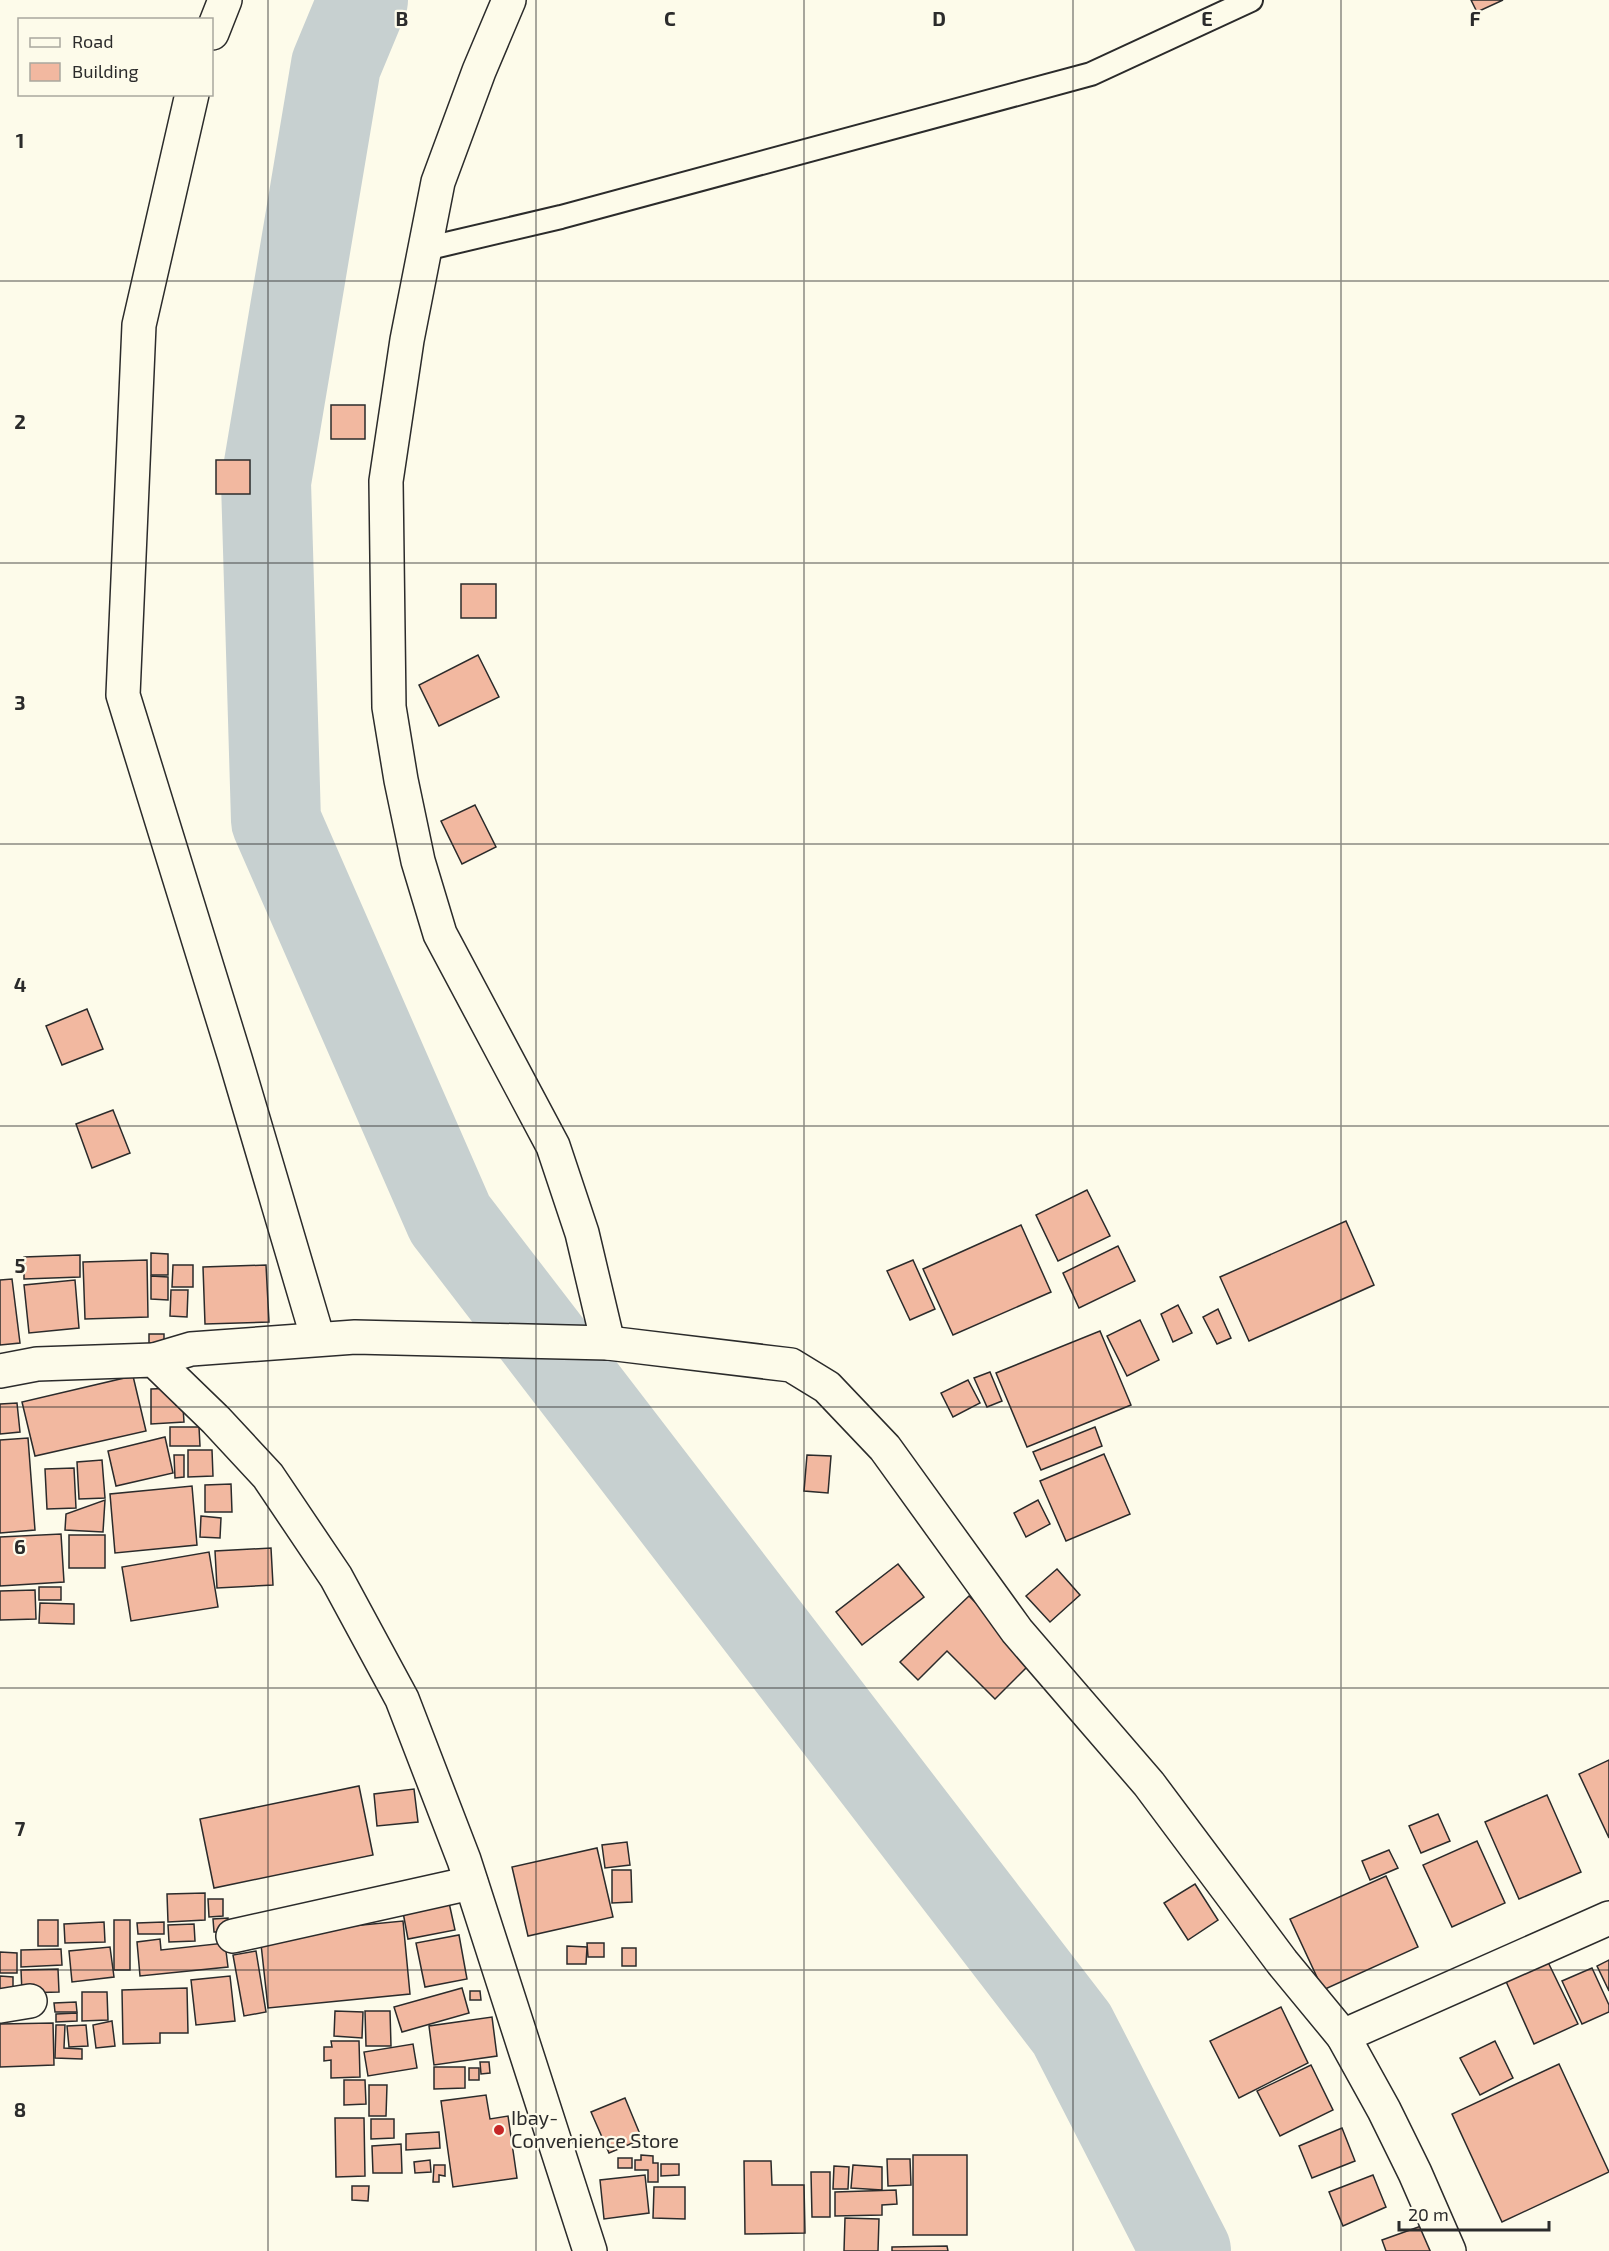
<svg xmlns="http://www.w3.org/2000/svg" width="1609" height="2251" font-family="'Exo 2',sans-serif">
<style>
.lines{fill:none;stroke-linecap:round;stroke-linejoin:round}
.river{stroke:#c7d0d0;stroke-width:90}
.building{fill:#f2b8a0;stroke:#2b2b2b;stroke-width:1.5}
.service-casing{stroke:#2b2b2b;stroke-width:26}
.minor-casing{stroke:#2b2b2b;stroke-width:36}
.service{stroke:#fdfbea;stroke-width:22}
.minor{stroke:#fdfbea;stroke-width:33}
.grid{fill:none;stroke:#2b2b2b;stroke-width:1.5;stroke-opacity:0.55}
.poi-dot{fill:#c62828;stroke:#fdfbea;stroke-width:2}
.labels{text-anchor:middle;stroke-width:4.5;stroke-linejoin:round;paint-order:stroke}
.poi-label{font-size:20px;fill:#2b2b2b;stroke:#fdfbea;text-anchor:start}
.grid-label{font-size:20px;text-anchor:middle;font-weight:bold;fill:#2b2b2b;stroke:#fdfbea;stroke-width:4.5;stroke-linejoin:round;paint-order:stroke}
</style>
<rect width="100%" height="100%" fill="#fdfbea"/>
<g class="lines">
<!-- river -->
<polyline class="river" points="363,0 336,65 266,482 276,821 450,1219 1072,2029 1186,2251"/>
</g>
<!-- building -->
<g class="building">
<polygon points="1471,0 1503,0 1477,12"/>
<rect x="331" y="405" width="34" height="34"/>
<rect x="216" y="460" width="34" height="34"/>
<rect x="461" y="584" width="35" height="34"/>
<polygon points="478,655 499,697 439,726 419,685"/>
<polygon points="475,805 496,847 462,864 441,821"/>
<polygon points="87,1009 103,1049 62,1065 46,1026"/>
<polygon points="113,1110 130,1153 92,1168 76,1124"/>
<polygon points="1087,1190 1110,1236 1058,1261 1036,1215"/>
<polygon points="1346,1221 1374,1285 1249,1341 1220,1277"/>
<polygon points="1021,1225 1051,1292 953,1335 923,1269"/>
<polygon points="1118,1246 1135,1281 1079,1308 1063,1273"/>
<polygon points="151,1253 168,1254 168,1275 151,1275"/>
<polygon points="80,1255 80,1277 24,1279 24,1257"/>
<polygon points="147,1260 148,1317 85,1319 83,1262"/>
<polygon points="913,1260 935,1309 910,1320 887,1271"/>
<polygon points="173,1265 193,1265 193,1287 172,1287"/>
<polygon points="266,1265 269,1322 205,1324 203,1267"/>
<polygon points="151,1276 168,1277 168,1300 151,1299"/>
<polygon points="12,1279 20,1343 0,1345 0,1280"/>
<polygon points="75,1280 79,1328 29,1333 24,1285"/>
<polygon points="171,1290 188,1290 187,1317 170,1316"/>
<polygon points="1178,1305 1192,1333 1173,1342 1161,1314"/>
<polygon points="1218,1309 1231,1338 1217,1344 1203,1317"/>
<polygon points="1140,1320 1159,1360 1127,1376 1107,1336"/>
<polygon points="1100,1331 1131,1405 1027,1447 996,1373"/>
<rect x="149" y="1334" width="15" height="13"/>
<polygon points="990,1372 1002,1401 987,1407 974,1378"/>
<polygon points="133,1376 146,1431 35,1456 22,1402"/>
<polygon points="968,1380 980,1403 953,1417 941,1393"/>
<polygon points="175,1388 176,1405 183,1407 184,1422 151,1424 151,1389"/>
<polygon points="17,1403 20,1432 0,1434 0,1404"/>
<polygon points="170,1427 199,1427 200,1446 170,1446"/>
<polygon points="1095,1427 1102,1446 1041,1470 1033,1452"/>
<polygon points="165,1437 173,1473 116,1486 108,1451"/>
<polygon points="28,1438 35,1530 0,1533 0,1440"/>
<polygon points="188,1450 212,1450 213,1476 188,1477"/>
<polygon points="1104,1454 1130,1514 1066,1541 1040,1481"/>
<polygon points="174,1455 184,1455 184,1477 175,1478"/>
<polygon points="807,1455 831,1456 828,1493 804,1491"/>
<polygon points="102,1460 105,1498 79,1499 77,1462"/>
<polygon points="74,1468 76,1508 47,1509 45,1469"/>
<polygon points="231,1484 232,1512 205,1512 205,1485"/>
<polygon points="192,1486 197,1545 115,1553 110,1494"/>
<polygon points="105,1500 103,1532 65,1530 66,1514"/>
<polygon points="1038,1500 1050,1524 1026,1537 1014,1513"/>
<polygon points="201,1516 221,1518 220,1538 200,1537"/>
<polygon points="61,1534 64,1582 0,1586 0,1537"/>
<rect x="69" y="1535" width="36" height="33"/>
<polygon points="271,1548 273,1585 217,1588 215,1551"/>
<polygon points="209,1552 218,1607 131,1621 122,1567"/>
<polygon points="898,1564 924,1597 862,1645 836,1612"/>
<polygon points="1057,1569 1080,1595 1050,1622 1026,1596"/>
<rect x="39" y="1587" width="22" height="13"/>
<polygon points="35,1590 36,1619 0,1620 0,1591"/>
<polygon points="969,1596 1033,1661 995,1699 947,1651 918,1680 900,1662"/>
<polygon points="40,1603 74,1604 74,1624 39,1623"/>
<polygon points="1609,1760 1609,1838 1579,1774"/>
<polygon points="359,1786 373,1855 214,1888 200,1819"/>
<polygon points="414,1789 418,1822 377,1826 374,1794"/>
<polygon points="1547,1795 1581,1872 1519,1899 1485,1822"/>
<polygon points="1438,1814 1450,1841 1421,1853 1409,1826"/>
<polygon points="1477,1841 1505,1903 1452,1927 1423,1865"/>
<polygon points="627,1842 630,1865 605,1868 602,1845"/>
<polygon points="597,1848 613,1917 528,1936 512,1867"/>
<polygon points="1389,1850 1398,1868 1370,1880 1362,1861"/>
<polygon points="612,1870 631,1870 632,1902 612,1903"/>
<polygon points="1386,1876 1418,1947 1323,1990 1290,1919"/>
<polygon points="1195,1884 1218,1920 1188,1940 1164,1903"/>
<polygon points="205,1893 205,1920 168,1922 167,1894"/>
<polygon points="448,1898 455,1930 408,1939 402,1907"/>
<polygon points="208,1899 223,1899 223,1916 209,1917"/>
<polygon points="228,1918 228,1932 214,1932 213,1919"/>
<rect x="38" y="1920" width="20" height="26"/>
<rect x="114" y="1920" width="16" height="50"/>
<polygon points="403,1921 410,1994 268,2008 260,1935"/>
<polygon points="104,1922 105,1942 65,1943 64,1924"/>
<polygon points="164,1922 164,1934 138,1934 137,1923"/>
<polygon points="194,1924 195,1941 169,1942 168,1925"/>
<polygon points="459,1935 467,1979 425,1987 416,1943"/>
<polygon points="160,1939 161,1950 225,1943 228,1967 140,1976 137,1942"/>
<polygon points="587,1943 604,1943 604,1957 588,1957"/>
<polygon points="567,1946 587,1947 586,1964 567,1964"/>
<polygon points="110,1947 114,1977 72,1982 69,1951"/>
<rect x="622" y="1948" width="14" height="18"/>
<polygon points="61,1949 62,1965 21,1967 21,1950"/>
<polygon points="256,1951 266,2012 244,2016 233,1955"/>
<polygon points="0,1952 17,1953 17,1973 0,1973"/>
<polygon points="1546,1958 1578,2024 1534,2044 1504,1977"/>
<polygon points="1609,1960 1609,1991 1597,1966"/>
<polygon points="1592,1968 1609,2005 1609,2012 1582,2024 1562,1981"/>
<polygon points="58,1969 59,1992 22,1993 21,1970"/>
<polygon points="0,1976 13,1977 13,1997 0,1997"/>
<polygon points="230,1976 235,2021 196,2025 191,1980"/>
<polygon points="187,1988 188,2033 160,2033 160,2043 123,2044 122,1990"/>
<polygon points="462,1988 469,2013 402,2032 394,2007"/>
<polygon points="470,1991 480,1991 481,2000 470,2000"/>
<polygon points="82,1992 107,1992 108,2020 82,2021"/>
<polygon points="76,2002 77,2012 55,2012 54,2003"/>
<polygon points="1281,2007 1308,2063 1239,2098 1210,2041"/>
<polygon points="335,2011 363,2012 362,2038 334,2036"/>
<polygon points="365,2011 390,2011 391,2046 366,2046"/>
<polygon points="77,2013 77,2021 56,2022 56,2014"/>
<polygon points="492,2017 497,2056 434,2065 429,2026"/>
<polygon points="112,2021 115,2046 96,2048 93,2025"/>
<polygon points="53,2023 54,2065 0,2067 0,2024"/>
<polygon points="56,2025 65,2025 64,2048 82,2049 82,2059 55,2058"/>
<polygon points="86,2025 88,2046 69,2047 67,2026"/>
<polygon points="331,2041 359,2041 360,2077 331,2078 331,2060 324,2061 324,2047 332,2047"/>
<polygon points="1495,2041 1513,2078 1480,2095 1460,2058"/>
<polygon points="413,2044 417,2068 368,2076 364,2052"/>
<polygon points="480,2062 489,2062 490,2073 481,2074"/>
<polygon points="1559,2064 1609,2172 1502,2222 1452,2114"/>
<polygon points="1311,2065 1333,2110 1280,2136 1257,2091"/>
<polygon points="434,2067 465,2067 465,2088 434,2089"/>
<rect x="469" y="2068" width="10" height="12"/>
<polygon points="344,2080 365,2080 366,2104 344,2105"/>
<polygon points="369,2085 387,2085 386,2116 369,2116"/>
<polygon points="486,2095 490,2119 508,2116 517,2178 453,2187 441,2101"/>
<polygon points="625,2098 642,2139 609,2153 591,2112"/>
<polygon points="335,2118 364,2118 365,2176 336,2177"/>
<polygon points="371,2119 394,2119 394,2138 371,2139"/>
<polygon points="1342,2128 1355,2161 1312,2178 1299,2146"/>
<polygon points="439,2132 440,2148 406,2150 406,2134"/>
<polygon points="401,2144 402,2173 373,2173 372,2146"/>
<polygon points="641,2155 653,2156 653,2163 658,2163 658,2182 648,2182 648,2170 635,2170 635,2160 641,2160"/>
<rect x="913" y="2155" width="54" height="80"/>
<rect x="618" y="2158" width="14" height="10"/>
<polygon points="887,2159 910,2159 911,2185 888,2186"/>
<polygon points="430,2160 431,2172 415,2173 414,2162"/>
<polygon points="744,2161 771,2161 772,2185 804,2185 805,2233 745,2234"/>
<polygon points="661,2164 679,2164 679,2175 661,2176"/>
<polygon points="434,2165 445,2165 445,2176 439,2175 439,2182 433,2182"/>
<polygon points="853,2165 882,2167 882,2190 851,2188"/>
<polygon points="834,2166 849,2167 848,2189 833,2189"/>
<polygon points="811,2172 830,2172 830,2217 812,2217"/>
<polygon points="645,2175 649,2213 604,2219 600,2180"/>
<polygon points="1373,2175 1386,2207 1343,2226 1329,2192"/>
<polygon points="352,2186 369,2186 368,2201 352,2200"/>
<polygon points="654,2187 685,2187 685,2219 653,2218"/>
<polygon points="896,2190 897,2204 882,2205 882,2215 835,2216 835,2192"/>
<polygon points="845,2218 879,2219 878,2251 844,2251"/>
<polygon points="1424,2225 1433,2251 1386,2251 1382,2240"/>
<polygon points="947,2246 948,2251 892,2251 892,2247"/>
</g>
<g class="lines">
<defs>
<polyline id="service" points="425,249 561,217 1091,74 1251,0"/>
<g id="minor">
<polyline points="509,0 479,71 438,182 407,340 386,481 389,707 401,780 418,861 440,934 553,1146 582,1233 608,1343"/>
<polyline points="212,33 225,0"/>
<polyline points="192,94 139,325 123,695 235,1058 318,1339"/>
<polyline points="154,1360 191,1349 355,1337 608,1343 791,1365 827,1387 885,1448 1017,1631 1149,1784 1282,1962 1343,2036 1384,2110 1415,2173 1449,2251"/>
<polyline points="0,1371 37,1364 154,1360 216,1420 268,1476 336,1577 402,1699 464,1860 590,2251"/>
<polyline points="233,1936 471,1883"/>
<polyline points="0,2006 30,2001"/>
<polyline points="1343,2036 1609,1918"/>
</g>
</defs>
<!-- service casing -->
<use href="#service" class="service-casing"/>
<!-- minor casing -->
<use href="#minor" class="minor-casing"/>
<!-- service -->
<use href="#service" class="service"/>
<!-- minor -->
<use href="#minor" class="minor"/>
</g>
<!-- grid -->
<path class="grid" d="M268,0V2251M536,0V2251M804,0V2251M1073,0V2251M1341,0V2251M0,281H1609M0,563H1609M0,844H1609M0,1126H1609M0,1407H1609M0,1688H1609M0,1970H1609"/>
<!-- markers -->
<circle class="poi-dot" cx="499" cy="2130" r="6"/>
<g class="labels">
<!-- poi labels -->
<g class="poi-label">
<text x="511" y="2125">Ibay-<tspan x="511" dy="23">Convenience Store</tspan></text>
</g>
</g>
<g class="grid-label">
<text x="402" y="26">B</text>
<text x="670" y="26">C</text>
<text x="939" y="26">D</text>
<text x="1207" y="26">E</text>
<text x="1475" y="26">F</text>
<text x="20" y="148">1</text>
<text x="20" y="429">2</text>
<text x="20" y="710">3</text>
<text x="20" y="992">4</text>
<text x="20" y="1273">5</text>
<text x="20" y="1554">6</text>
<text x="20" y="1836">7</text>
<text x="20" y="2117">8</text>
</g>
<!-- legend -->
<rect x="18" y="18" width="195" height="78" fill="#fdfbea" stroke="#a9a89e" stroke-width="1.5"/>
<rect x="30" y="38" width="30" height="9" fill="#fdfbea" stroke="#a9a89e" stroke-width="1.5"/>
<text x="72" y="48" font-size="18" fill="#2b2b2b">Road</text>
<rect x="30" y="63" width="30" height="18" fill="#f2b8a0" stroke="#a9a89e" stroke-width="1.5"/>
<text x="72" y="78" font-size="18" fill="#2b2b2b">Building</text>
<!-- scale -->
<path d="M1399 2221v9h150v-9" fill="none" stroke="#2b2b2b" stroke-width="3"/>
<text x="1408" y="2221" font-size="18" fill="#2b2b2b" stroke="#fdfbea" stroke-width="4.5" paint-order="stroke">20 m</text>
</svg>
